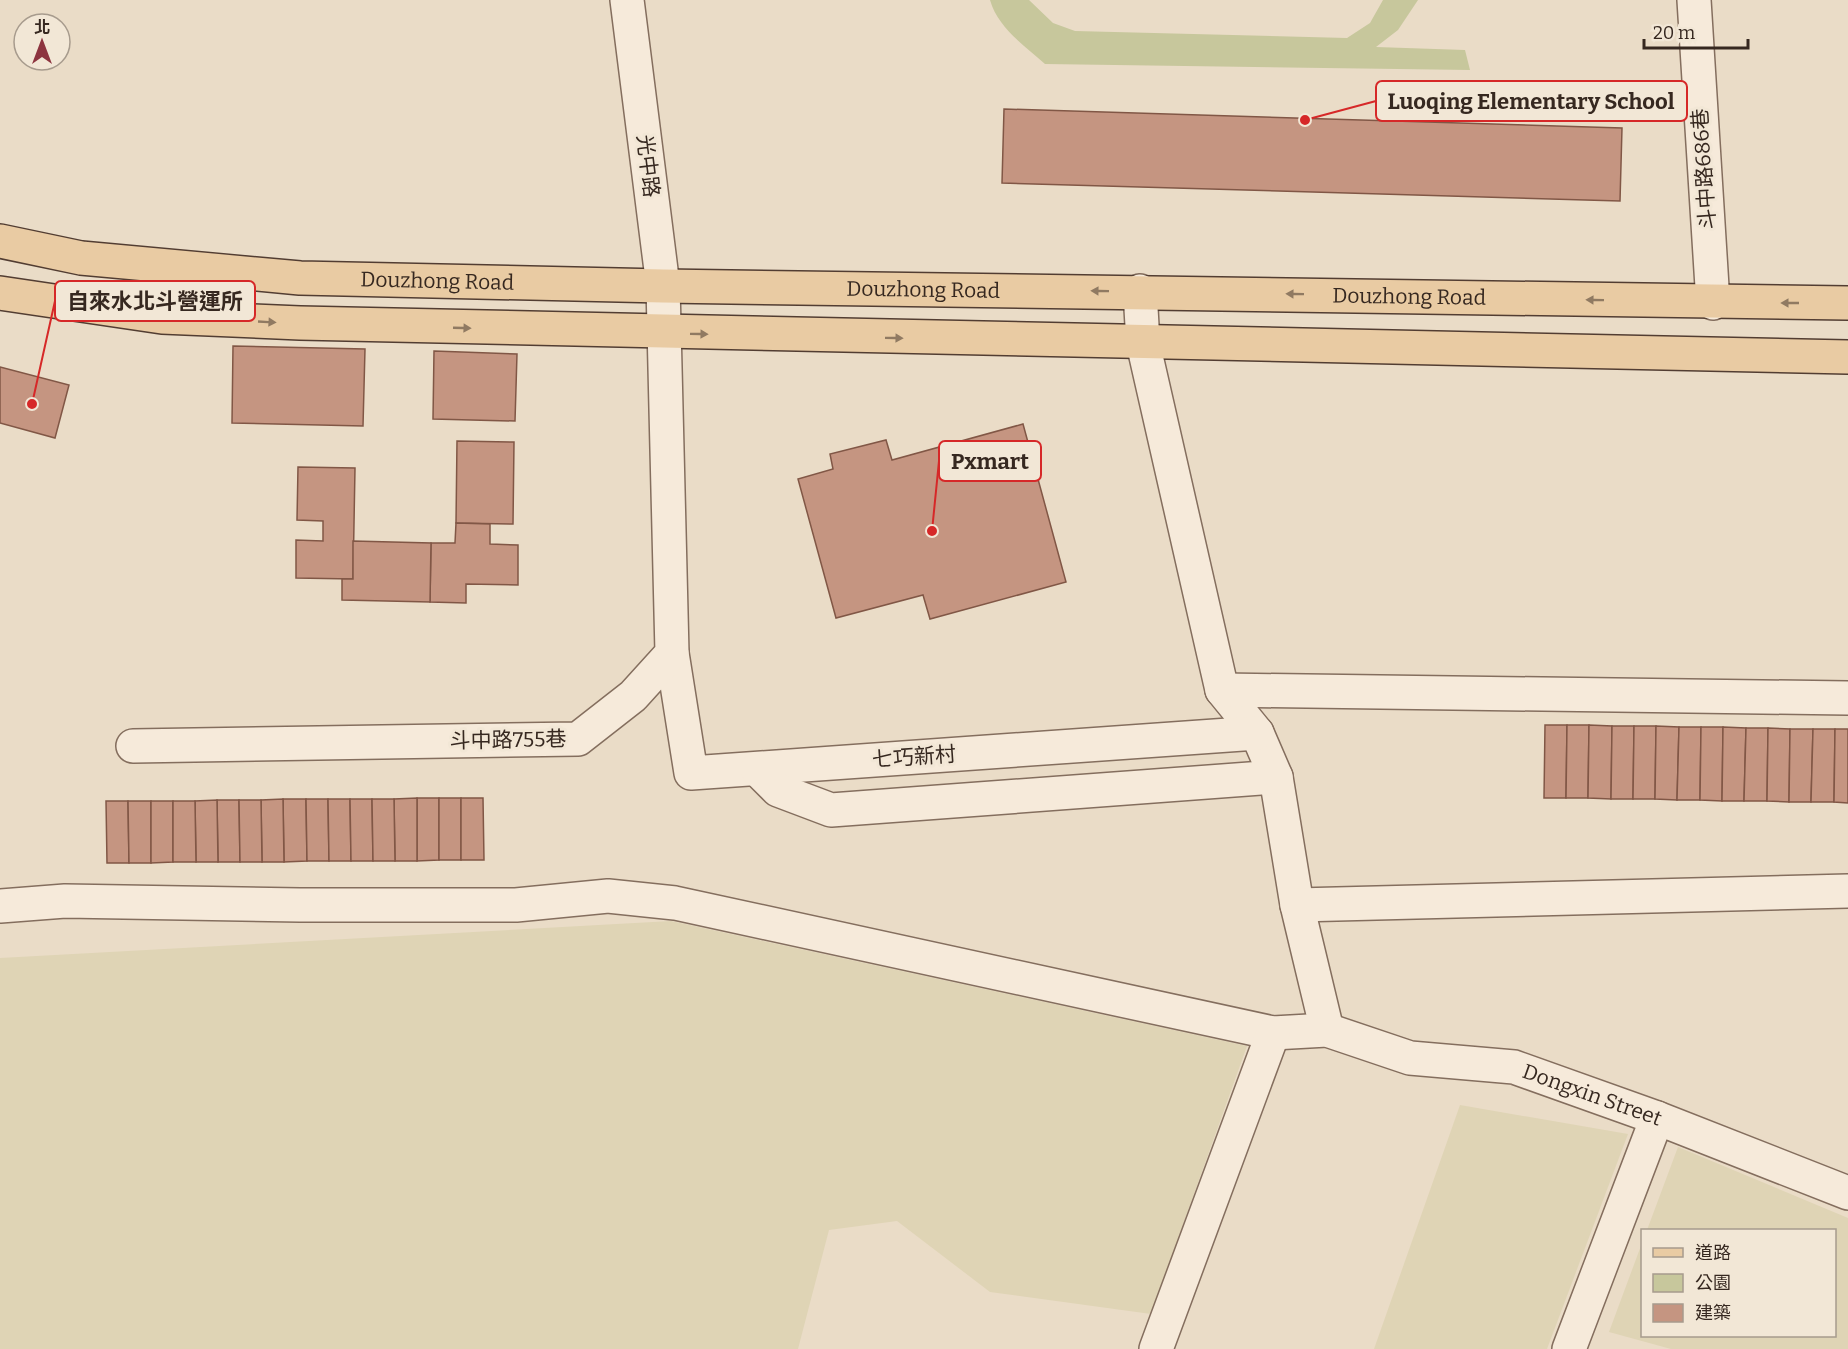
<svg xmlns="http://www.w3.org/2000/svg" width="1848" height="1349" font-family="Bitter,'Noto Sans TC',serif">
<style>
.farmland{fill:#dfd4b5}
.green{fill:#c7c79c}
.building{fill:#c59581;stroke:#815746;stroke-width:1.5}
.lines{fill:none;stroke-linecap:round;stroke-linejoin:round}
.minor-casing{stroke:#846e5e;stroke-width:36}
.major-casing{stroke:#523d32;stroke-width:36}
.minor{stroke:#f6eada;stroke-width:33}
.major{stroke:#e9cba3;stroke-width:33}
.oneway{fill:#907a62}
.labels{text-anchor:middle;stroke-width:6;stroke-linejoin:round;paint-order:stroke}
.street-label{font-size:21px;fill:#362820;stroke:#f2e7d6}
.leader{fill:none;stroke:#d62828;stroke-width:2}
.callout-dot{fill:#d62828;stroke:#f2e7d6;stroke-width:2}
.callout{fill:#f2e7d6;stroke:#d62828;stroke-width:2}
.callout-label{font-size:22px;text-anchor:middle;font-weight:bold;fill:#362820}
</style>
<rect width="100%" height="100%" fill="#eadcc7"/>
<!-- farmland -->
<g class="farmland">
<polygon points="671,921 1247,1046 1151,1314 990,1292 897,1221 829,1230 798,1349 0,1349 0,958"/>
<polygon points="1460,1105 1628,1134 1547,1349 1374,1349"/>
<polygon points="1678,1147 1848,1218 1848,1349 1671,1349 1609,1332 1642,1243 1642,1336 1834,1336 1834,1230 1647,1230"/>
</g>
<!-- green -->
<path class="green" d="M990,0H1029L1053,23L1075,31L1347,38L1370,23L1383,0H1418L1398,30L1376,47L1465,50L1470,70L1045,64C1024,45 998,28 990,0Z"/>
<!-- building -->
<g class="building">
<polygon points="1004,109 1622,128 1620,201 1002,183"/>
<polygon points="233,346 365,349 363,426 232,423"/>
<polygon points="434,351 517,354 515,421 433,419"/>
<polygon points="0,367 69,385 55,438 0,423"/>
<polygon points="1023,424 1066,582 930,619 923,595 836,618 798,479 833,469 830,454 886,440 892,460"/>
<polygon points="457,441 514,442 513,524 456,523"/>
<polygon points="298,467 355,468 353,579 296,578 296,540 323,541 323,521 297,520"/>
<polygon points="456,523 490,524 490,544 518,545 518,585 466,584 466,603 430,602 431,543 455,543"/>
<polygon points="353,541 431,543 430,602 342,600 342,579 353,579"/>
<polygon points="1545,725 1567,725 1566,798 1544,798"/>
<polygon points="1567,725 1589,725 1588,798 1566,798"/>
<polygon points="1589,725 1612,726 1611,799 1588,798"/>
<polygon points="1612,726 1634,726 1633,799 1611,799"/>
<polygon points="1634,726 1656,726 1655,799 1633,799"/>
<polygon points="1656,726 1679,727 1677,800 1655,799"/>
<polygon points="1679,727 1701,727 1700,800 1677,800"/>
<polygon points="1701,727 1723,727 1722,801 1700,800"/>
<polygon points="1723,727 1746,728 1744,801 1722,801"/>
<polygon points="1746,728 1768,728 1767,801 1744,801"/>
<polygon points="1768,728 1790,729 1789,802 1767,801"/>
<polygon points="1790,729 1813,729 1811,802 1789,802"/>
<polygon points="1813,729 1835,729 1834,802 1811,802"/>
<polygon points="1835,729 1848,729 1848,803 1834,802"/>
<polygon points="417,798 439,798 439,860 417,861"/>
<polygon points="417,798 417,861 395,861 394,799"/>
<rect x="439" y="798" width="22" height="62"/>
<polygon points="461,798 483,798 484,860 461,860"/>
<polygon points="283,799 306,799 307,861 284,862"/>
<polygon points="283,799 284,862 262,862 261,800"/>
<polygon points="306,799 328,799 329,861 307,861"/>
<polygon points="328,799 350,799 351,861 329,861"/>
<polygon points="350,799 372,799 373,861 351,861"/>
<polygon points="372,799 394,799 395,861 373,861"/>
<polygon points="217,800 239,800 240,862 218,862"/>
<polygon points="217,800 218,862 196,862 195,801"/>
<polygon points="239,800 261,800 262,862 240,862"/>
<polygon points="106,801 128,801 129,863 107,863"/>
<polygon points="128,801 151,801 151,863 129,863"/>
<polygon points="151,801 173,801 173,862 151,863"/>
<polygon points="173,801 195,801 196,862 173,862"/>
</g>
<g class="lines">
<defs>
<g id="minor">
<polyline points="1694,0 1713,303"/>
<polyline points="1140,291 1143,343 1222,690 1257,733 1276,777 1297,905 1327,1030"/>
<polyline points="672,653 691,773 1257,733"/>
<polyline points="1222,690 1848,698"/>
<polyline points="133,746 578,739 633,696 672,653 663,286 627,0"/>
<polyline points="757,769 778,790 831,810 1276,777"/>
<polyline points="1297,905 1848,891"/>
<path id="s1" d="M0,906L65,901L300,905H516L608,896L675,903L1273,1033L1327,1030L1410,1058L1514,1067L1657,1118L1848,1193"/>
<polyline points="1156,1349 1273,1033"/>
<polyline points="1569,1349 1657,1118"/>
</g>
<g id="major">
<path id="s2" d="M0,241L81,258L300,278L663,286L1848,303"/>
<polyline points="0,293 162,317 300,323 1848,357"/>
</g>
</defs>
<!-- minor casing -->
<use href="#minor" class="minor-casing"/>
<!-- major casing -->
<use href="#major" class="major-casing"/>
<!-- minor -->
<use href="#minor" class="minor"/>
<!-- major -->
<use href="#major" class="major"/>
</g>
<!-- one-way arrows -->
<defs><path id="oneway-solid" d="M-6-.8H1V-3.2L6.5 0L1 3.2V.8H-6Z" transform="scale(1.5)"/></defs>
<g class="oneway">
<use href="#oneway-solid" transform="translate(1100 291) rotate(-179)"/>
<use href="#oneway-solid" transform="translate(1295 294) rotate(-179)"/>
<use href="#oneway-solid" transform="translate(1595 300) rotate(-179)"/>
<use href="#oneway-solid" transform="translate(1790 303) rotate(180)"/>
<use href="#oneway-solid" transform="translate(267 322) rotate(3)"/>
<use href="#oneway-solid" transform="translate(462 328) rotate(2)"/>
<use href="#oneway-solid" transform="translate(699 334) rotate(1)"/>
<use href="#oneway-solid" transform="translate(894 338) rotate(1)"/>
</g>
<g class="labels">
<!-- street labels -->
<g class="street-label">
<text transform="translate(648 166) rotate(83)" y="7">光中路</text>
<text transform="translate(1704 169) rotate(-94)" y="7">斗中路686巷</text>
<text dy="7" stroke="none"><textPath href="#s2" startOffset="440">Douzhong Road</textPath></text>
<text dy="7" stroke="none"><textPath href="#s2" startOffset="926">Douzhong Road</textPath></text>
<text dy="7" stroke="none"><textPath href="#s2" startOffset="1412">Douzhong Road</textPath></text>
<text transform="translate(508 740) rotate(-1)" y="7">斗中路755巷</text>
<text transform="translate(914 757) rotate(-4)" y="7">七巧新村</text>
<text dy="7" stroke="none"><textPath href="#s1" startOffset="1617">Dongxin Street</textPath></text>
</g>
</g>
<!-- callouts -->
<path class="leader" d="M1305 120L1376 101M32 404L55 301M932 531L939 461"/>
<g class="callout-dot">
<circle cx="1305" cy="120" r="6"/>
<circle cx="32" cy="404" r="6"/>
<circle cx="932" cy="531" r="6"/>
</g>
<g class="callout">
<rect x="1376" y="81" width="311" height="40" rx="6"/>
<rect x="55" y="281" width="200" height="40" rx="6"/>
<rect x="939" y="441" width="102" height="40" rx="6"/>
</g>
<g class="callout-label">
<text x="1531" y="109">Luoqing Elementary School</text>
<text x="155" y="309">自來水北斗營運所</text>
<text x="990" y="469">Pxmart</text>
</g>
<!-- legend -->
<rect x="1641" y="1229" width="195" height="108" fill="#f2e7d6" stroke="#a79b8d" stroke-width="1.5"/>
<rect x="1653" y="1248" width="30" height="9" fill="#e9cba3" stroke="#a79b8d" stroke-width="1.5"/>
<text x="1695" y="1259" font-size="18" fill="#362820">道路</text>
<rect x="1653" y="1274" width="30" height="18" fill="#c7c79c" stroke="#a79b8d" stroke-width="1.5"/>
<text x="1695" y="1289" font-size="18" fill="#362820">公園</text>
<rect x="1653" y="1304" width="30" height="18" fill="#c59581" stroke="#a79b8d" stroke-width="1.5"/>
<text x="1695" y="1319" font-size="18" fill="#362820">建築</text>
<!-- north arrow -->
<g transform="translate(42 42)"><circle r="28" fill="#f2e7d6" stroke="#a79b8d" stroke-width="1.5"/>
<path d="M0-4.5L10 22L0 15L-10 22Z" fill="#8d343f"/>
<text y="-9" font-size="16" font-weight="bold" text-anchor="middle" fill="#362820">北</text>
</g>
<!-- scale -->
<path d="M1644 39v9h104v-9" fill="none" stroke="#362820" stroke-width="3"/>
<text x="1653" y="39" font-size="18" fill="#362820" stroke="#f2e7d6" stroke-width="4.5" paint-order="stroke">20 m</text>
</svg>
